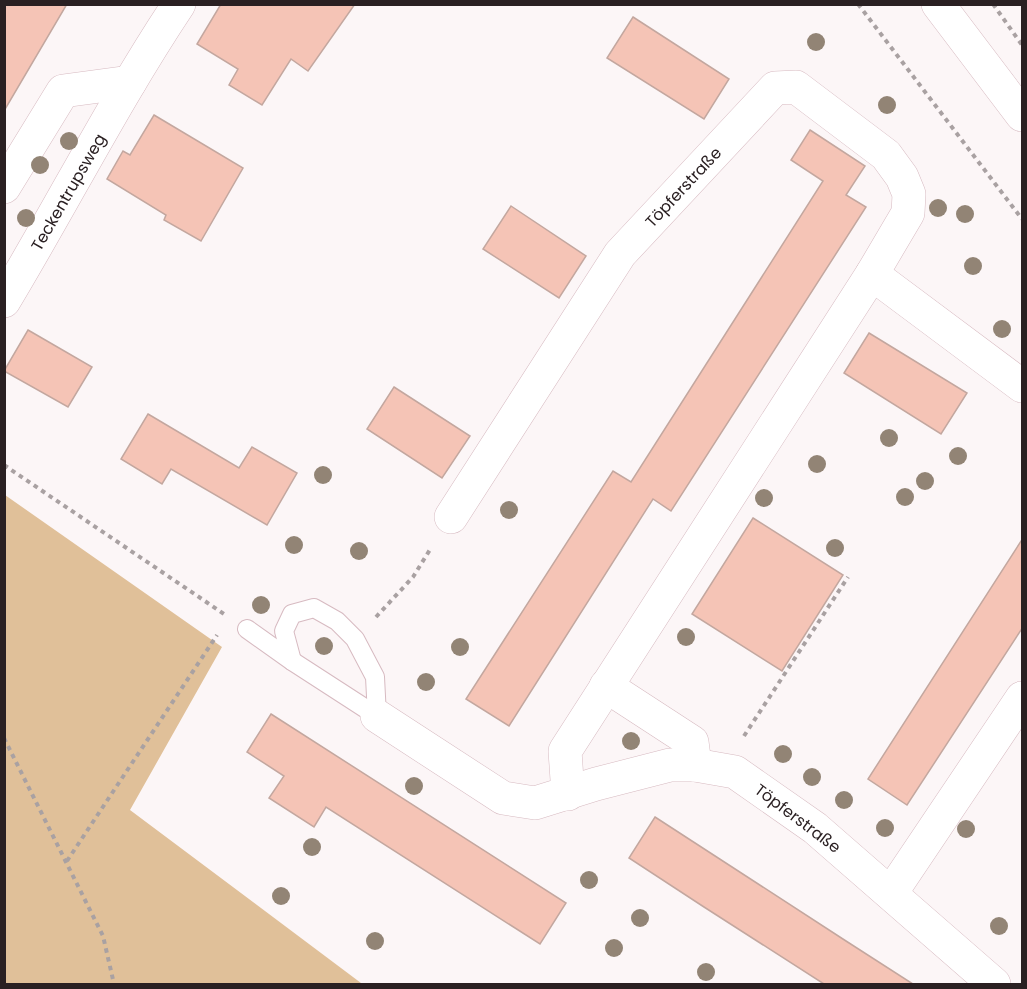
<svg xmlns="http://www.w3.org/2000/svg" width="1027" height="989" font-family="Poppins,sans-serif">
<style>
.green{fill:#e0c099}
.building{fill:#f5c4b6;stroke:#c3a79f;stroke-width:1.5}
.lines{fill:none;stroke-linecap:round;stroke-linejoin:round}
.lane-casing{stroke:#d7bac1;stroke-width:20}
.street-casing{stroke:#d7bac1;stroke-width:34}
.secondary-casing{stroke:#d7bac1;stroke-width:34}
.path{stroke:#a9a1a2;stroke-width:4;stroke-dasharray:4.5 4.5;stroke-linecap:butt}
.lane{stroke:#fff;stroke-width:18}
.street{stroke:#fff;stroke-width:33}
.secondary{stroke:#fff;stroke-width:33}
.tree{fill:#928475}
.labels{text-anchor:middle;stroke-width:4.5;stroke-linejoin:round;paint-order:stroke}
.street-label{font-size:16px;fill:#2a2022;stroke:#fff}
</style>
<rect width="100%" height="100%" fill="#fcf6f7"/>
<!-- green -->
<polygon class="green" points="5,495 222,647 130,810 361,983 359,984 5,984"/>
<!-- building -->
<g class="building">
<polygon points="4,4 67,4 4,111"/>
<polygon points="221,4 355,4 308,71 291,59 262,105 229,85 238,69 197,44"/>
<polygon points="633,17 729,79 704,119 607,58"/>
<polygon points="154,115 243,168 201,241 164,220 166,215 107,179 123,151 130,155"/>
<polygon points="810,130 865,166 846,195 866,207 671,511 653,499 509,726 466,699 613,471 631,482 823,181 791,160"/>
<polygon points="511,206 586,256 559,298 483,249"/>
<polygon points="28,330 92,367 68,407 4,371"/>
<polygon points="869,333 967,393 941,434 844,373"/>
<polygon points="394,387 470,436 442,478 367,429"/>
<polygon points="148,414 239,468 252,447 297,473 267,525 171,469 162,484 121,459"/>
<polygon points="753,518 843,575 782,671 692,614"/>
<polygon points="1023,538 1023,627 907,805 868,779"/>
<polygon points="271,714 566,903 540,944 326,807 314,827 269,798 284,776 247,752"/>
<polygon points="655,817 846,941 913,984 824,984 704,907 629,858"/>
</g>
<g class="lines">
<defs>
<g id="lane">
<polyline points="247,629 292,661 377,716"/>
<polyline points="292,661 284,631 292,614 314,608 337,621 355,639 375,677 377,716"/>
</g>
<g id="street">
<polyline points="4,187 63,91 130,82"/>
<polyline points="872,274 1022,386"/>
<path d="M4,301C63,203 115,100 179,4"/>
<polyline points="451,517 620,254 775,88 796,87 886,155 902,177 909,194 908,213 872,274 565,751 568,794"/>
<polyline points="606,686 692,742 695,765"/>
<polyline points="377,716 503,798 535,803 596,784 670,765 695,765 735,772 815,828 994,984"/>
<polyline points="891,893 1022,698"/>
</g>
<polyline id="secondary" points="938,4 1022,115"/>
</defs>
<!-- lane casing -->
<use href="#lane" class="lane-casing"/>
<!-- street casing -->
<use href="#street" class="street-casing"/>
<!-- secondary casing -->
<use href="#secondary" class="secondary-casing"/>
<!-- path -->
<g class="path">
<polyline points="858,4 1022,219"/>
<polyline points="993,4 1022,45"/>
<polyline points="4,465 224,614"/>
<polyline points="376,617 413,577 431,548"/>
<polyline points="744,736 848,577"/>
<polyline points="4,738 103,936 114,984"/>
<polyline points="67,861 217,635"/>
</g>
<!-- lane -->
<use href="#lane" class="lane"/>
<!-- street -->
<use href="#street" class="street"/>
<!-- secondary -->
<use href="#secondary" class="secondary"/>
</g>
<!-- trees -->
<g class="tree">
<circle cx="816" cy="42" r="9"/>
<circle cx="887" cy="105" r="9"/>
<circle cx="69" cy="141" r="9"/>
<circle cx="40" cy="165" r="9"/>
<circle cx="938" cy="208" r="9"/>
<circle cx="965" cy="214" r="9"/>
<circle cx="26" cy="218" r="9"/>
<circle cx="973" cy="266" r="9"/>
<circle cx="1002" cy="329" r="9"/>
<circle cx="889" cy="438" r="9"/>
<circle cx="958" cy="456" r="9"/>
<circle cx="817" cy="464" r="9"/>
<circle cx="323" cy="475" r="9"/>
<circle cx="925" cy="481" r="9"/>
<circle cx="905" cy="497" r="9"/>
<circle cx="764" cy="498" r="9"/>
<circle cx="509" cy="510" r="9"/>
<circle cx="294" cy="545" r="9"/>
<circle cx="835" cy="548" r="9"/>
<circle cx="359" cy="551" r="9"/>
<circle cx="261" cy="605" r="9"/>
<circle cx="686" cy="637" r="9"/>
<circle cx="324" cy="646" r="9"/>
<circle cx="460" cy="647" r="9"/>
<circle cx="426" cy="682" r="9"/>
<circle cx="631" cy="741" r="9"/>
<circle cx="783" cy="754" r="9"/>
<circle cx="812" cy="777" r="9"/>
<circle cx="414" cy="786" r="9"/>
<circle cx="844" cy="800" r="9"/>
<circle cx="885" cy="828" r="9"/>
<circle cx="966" cy="829" r="9"/>
<circle cx="312" cy="847" r="9"/>
<circle cx="589" cy="880" r="9"/>
<circle cx="281" cy="896" r="9"/>
<circle cx="640" cy="918" r="9"/>
<circle cx="999" cy="926" r="9"/>
<circle cx="375" cy="941" r="9"/>
<circle cx="614" cy="948" r="9"/>
<circle cx="706" cy="972" r="9"/>
</g>
<g class="labels">
<!-- street labels -->
<g class="street-label">
<text transform="translate(683 187) rotate(-47)" y="6">Töpferstraße</text>
<text transform="translate(68 192) rotate(-60)" y="6">Teckentrupsweg</text>
<text transform="translate(798 818) rotate(37)" y="6">Töpferstraße</text>
</g>
</g>
<!-- border -->
<rect width="1027" height="989" fill="none" stroke="#2a2022" stroke-width="12"/>
</svg>
